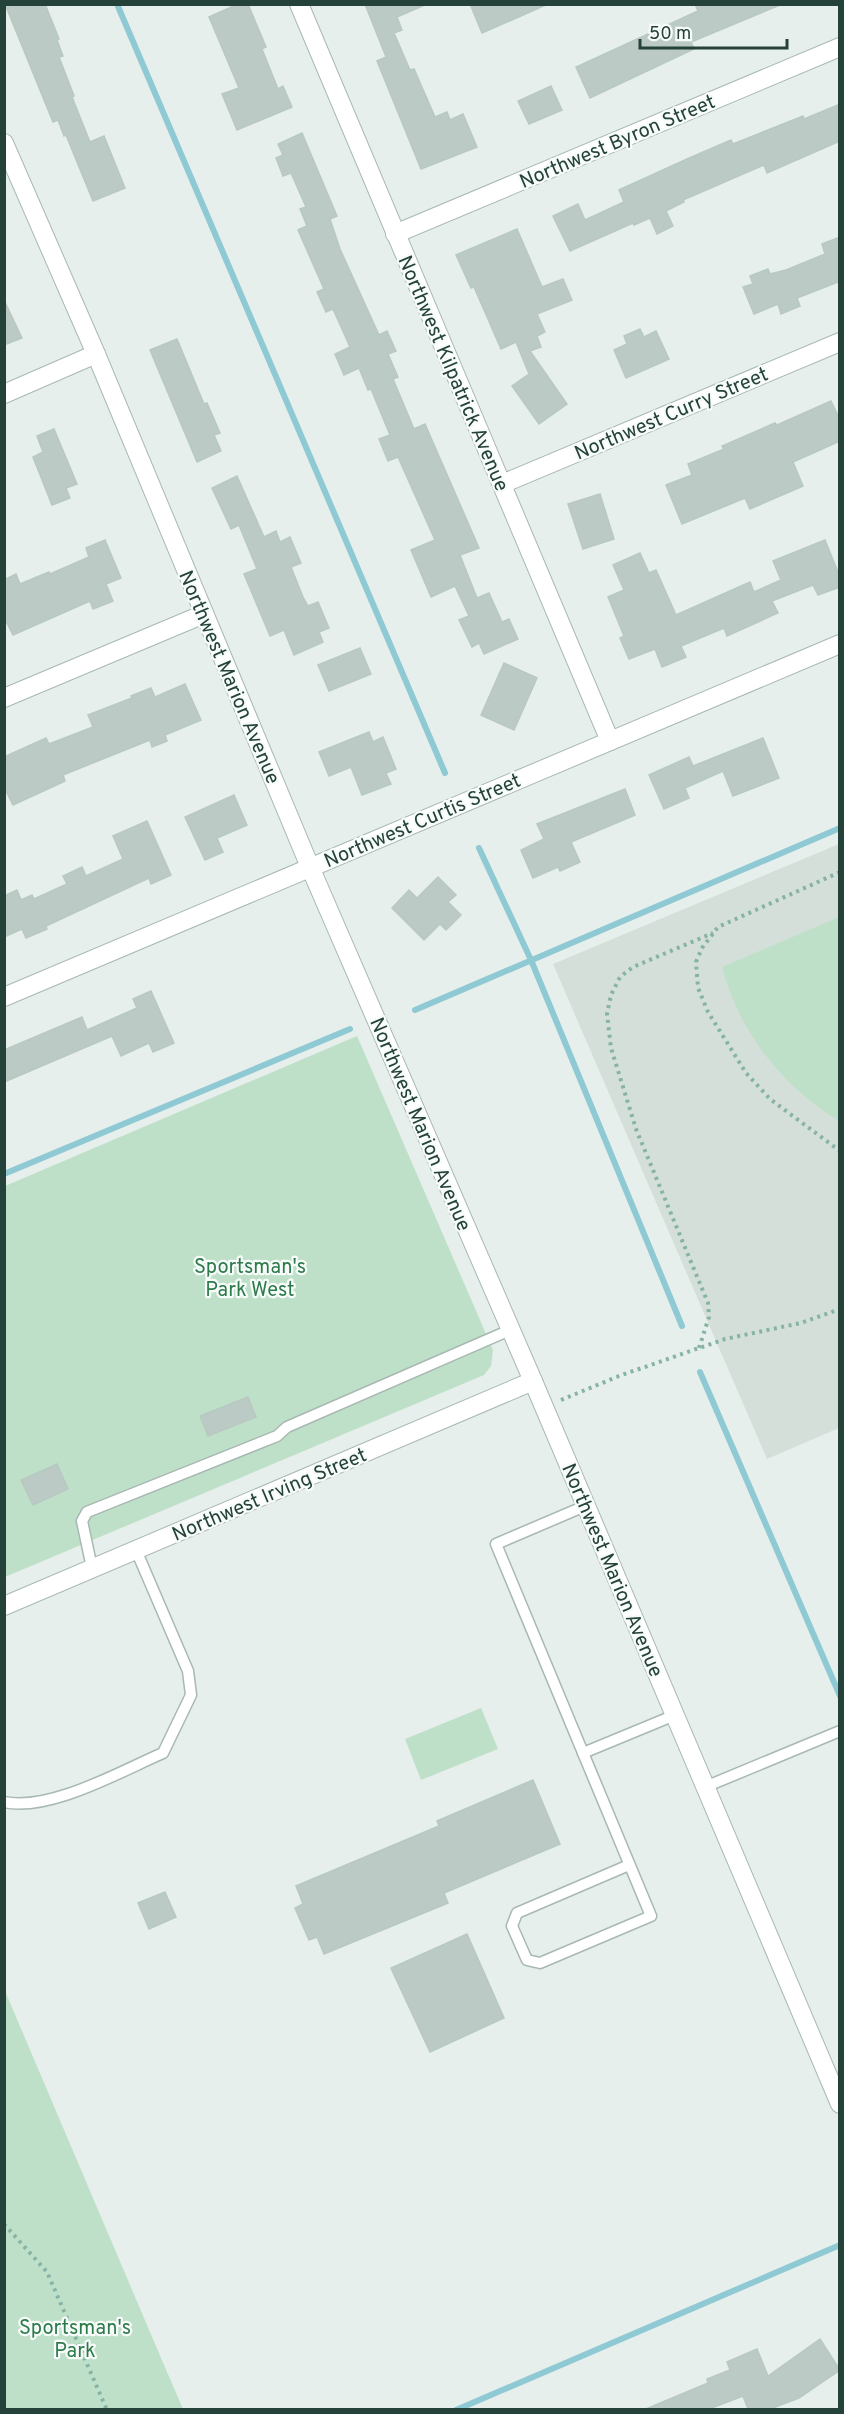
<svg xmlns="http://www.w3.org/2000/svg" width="844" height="2414" font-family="Overpass,sans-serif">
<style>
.built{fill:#d4dfda}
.green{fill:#bfe0c8}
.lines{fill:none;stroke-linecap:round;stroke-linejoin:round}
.stream{stroke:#8ec9d4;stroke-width:6}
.building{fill:#bbcac4;stroke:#b8c9c2;stroke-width:1.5}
.service-casing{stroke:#a8b8b2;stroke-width:13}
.minor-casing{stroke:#a8b8b2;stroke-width:20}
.path{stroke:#86b3a5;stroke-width:4;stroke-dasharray:3 4.5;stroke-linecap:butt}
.service{stroke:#fff;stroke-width:10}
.minor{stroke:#fff;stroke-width:18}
.labels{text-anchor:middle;stroke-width:4.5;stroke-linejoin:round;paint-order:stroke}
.street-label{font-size:20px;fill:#24423a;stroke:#f7fbf9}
.park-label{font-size:20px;fill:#2d7a4b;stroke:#f7fbf9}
</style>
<rect width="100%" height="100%" fill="#e6efeb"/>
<!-- built -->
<polygon class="built" points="839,844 839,1428 767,1459 553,964"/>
<!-- green -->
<g class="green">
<path d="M839,917V1121C783,1088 738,1030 722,967Z"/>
<polygon points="357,1036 493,1350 491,1366 484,1375 5,1577 5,1186"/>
<polygon points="481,1708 498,1749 421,1780 405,1739"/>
<polygon points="5,1991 161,2358 183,2409 5,2409"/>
</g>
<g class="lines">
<!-- stream -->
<g class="stream">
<polyline points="117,4 445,773"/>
<polyline points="479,848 531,960 682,1326"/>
<polyline points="415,1010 840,828"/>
<polyline points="4,1174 350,1029"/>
<polyline points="700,1372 840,1696"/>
<polyline points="456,2410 840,2245"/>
</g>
</g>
<!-- building -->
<g class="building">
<polygon points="5,4 45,4 59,39 57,40 63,56 59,57 74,96 72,97 90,142 104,136 125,188 93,201 66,135 64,136 58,120 53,122"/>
<polygon points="238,4 248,4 266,47 262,49 278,89 283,86 292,107 237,130 222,94 239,88 209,17"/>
<polygon points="365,4 427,4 397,17 402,30 394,33 410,70 414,69 435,117 447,112 450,120 463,114 477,147 421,169 377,61 386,57"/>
<polygon points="470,4 548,4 482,33"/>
<polygon points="695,4 780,5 691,42 694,49 590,98 576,67 698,11"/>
<polygon points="551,86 562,110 529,124 518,101"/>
<polygon points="840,104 840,141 767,173 764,165 683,200 684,202 666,211 673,226 657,234 650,218 634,225 633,223 570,251 553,216 578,204 585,220 624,202 619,190 687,159 731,140 733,144 803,116 804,119"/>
<polygon points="302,133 337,216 330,219 340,249 379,335 387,331 396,351 388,354 398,377 393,379 414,429 425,424 479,548 460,555 477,598 489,593 502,622 509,619 518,639 484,654 479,643 472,647 459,620 469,616 455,586 431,597 411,550 435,540 398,457 388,461 379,439 390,435 371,389 368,390 359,368 344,375 335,354 350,347 333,309 326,312 317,292 324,289 298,230 307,226 300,209 306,207 291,173 283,176 276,158 283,155 278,144"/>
<polygon points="517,229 542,287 563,279 572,300 537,314 545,332 537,336 541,347 530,351 567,404 539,424 512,386 529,374 516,342 501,349 474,287 471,288 456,255"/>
<polygon points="840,237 840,286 838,282 797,298 800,306 781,314 778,304 754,314 743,287 753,284 750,276 768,269 770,274 786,270 825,254 822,244"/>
<polygon points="4,300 22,338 4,345"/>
<polygon points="640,329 644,337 656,331 669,359 626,378 614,350 627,344 624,336"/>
<polygon points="177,339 204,404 207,403 220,433 214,435 221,451 197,462 150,350"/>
<polygon points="831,401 840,420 840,441 793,462 803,486 750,509 745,498 682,524 666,485 692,475 688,464 724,449 722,446 775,423 777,425"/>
<polygon points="54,429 77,484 66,488 70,498 52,505 33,457 43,452 37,436"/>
<polygon points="237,476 264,537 276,531 280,542 290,537 301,563 291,567 303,597 308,606 318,602 329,628 319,632 323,642 294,655 284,630 270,636 244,574 257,569 239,525 231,529 212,488"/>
<polygon points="600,494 614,539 583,549 568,504"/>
<polygon points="105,540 121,578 106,584 113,601 93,609 90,601 13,635 4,617 4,580 16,574 20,584 49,572 50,574 89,557 86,548"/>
<polygon points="825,540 840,577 840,587 818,595 813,585 772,601 778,613 727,636 724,628 681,646 686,657 662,667 655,649 629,659 620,638 624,636 608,597 624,590 613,565 640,553 649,573 656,570 676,615 750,582 754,592 781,580 773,561"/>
<polygon points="360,648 371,674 329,691 318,665"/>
<polygon points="504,663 537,678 514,730 481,715"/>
<polygon points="185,684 201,720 165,735 167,741 152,747 150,740 63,775 65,781 13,805 4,787 4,757 46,738 49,744 93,727 88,715 132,698 131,696 151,688 155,697"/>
<polygon points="369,732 373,742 383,737 396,769 386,773 391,784 362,795 351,767 329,776 319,752"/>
<polygon points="763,738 779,778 733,796 723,771 685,788 689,798 664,809 649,775 689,757 693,766"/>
<polygon points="625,789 635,815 571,842 580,862 560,871 558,867 533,878 521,850 544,839 537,824"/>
<polygon points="234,795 247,825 217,838 223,852 205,860 185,817"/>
<polygon points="147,821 171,875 151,884 149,878 46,926 47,929 26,938 22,929 4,937 4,896 17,890 21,900 32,895 34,899 67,884 63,876 82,867 86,876 123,859 113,836"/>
<polygon points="438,877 456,895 448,902 461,915 446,930 440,924 424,940 392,908 409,890 417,898"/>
<polygon points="151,991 174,1043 153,1052 149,1043 121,1056 112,1036 4,1082 4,1050 82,1017 87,1030 137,1008 133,999"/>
<polygon points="248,1397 256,1417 208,1436 200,1416"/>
<polygon points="57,1464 68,1489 33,1505 21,1480"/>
<polygon points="533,1780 560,1844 444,1893 448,1903 324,1954 317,1937 309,1940 295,1908 303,1904 296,1886 439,1826 437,1821"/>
<polygon points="165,1892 176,1917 149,1929 138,1903"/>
<polygon points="467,1934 504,2018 430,2052 391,1968"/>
<polygon points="820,2339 840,2370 799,2398 770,2409 748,2409 743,2396 709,2409 646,2409 708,2383 707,2379 730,2370 727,2362 757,2349 768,2376"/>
</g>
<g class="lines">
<defs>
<g id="service">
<polyline points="585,1506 496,1544 651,1916 540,1963 527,1960 512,1926 517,1913 629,1865"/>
<polyline points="92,1568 82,1521 87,1512 277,1436 287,1427 510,1330"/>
<polyline points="583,1753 675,1715"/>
<polyline points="705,1787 840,1731"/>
<path d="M4,1802C50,1812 121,1771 163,1753L191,1695L188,1671L136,1550"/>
</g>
<g id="minor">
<polyline points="299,4 610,741"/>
<polyline points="4,143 96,354 310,867 533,1381 840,2104"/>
<polyline points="395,234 840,47"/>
<polyline points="4,394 96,354"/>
<polyline points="502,484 840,342"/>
<polyline points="4,698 204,614"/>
<polyline points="4,997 840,644"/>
<polyline points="4,1606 533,1381"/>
</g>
</defs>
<!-- service casing -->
<use href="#service" class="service-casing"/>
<!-- minor casing -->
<use href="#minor" class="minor-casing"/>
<!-- path -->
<g class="path">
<polyline points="840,872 718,927 702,948 696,962 698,988 708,1012 746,1073 770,1099 840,1151"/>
<polyline points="699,1348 709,1317 708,1303 636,1129 611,1048 607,1014 611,995 620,977 633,967 713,933"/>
<polyline points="561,1400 619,1376 725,1339 801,1323 840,1309"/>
<polyline points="4,2224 47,2272 107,2410"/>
</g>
<!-- service -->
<use href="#service" class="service"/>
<!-- minor -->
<use href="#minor" class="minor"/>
</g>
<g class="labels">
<!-- street labels -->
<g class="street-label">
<text transform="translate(617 141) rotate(-23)" y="7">Northwest Byron Street</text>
<text transform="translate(454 373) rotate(67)" y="7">Northwest Kilpatrick Avenue</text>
<text transform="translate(671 413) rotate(-23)" y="7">Northwest Curry Street</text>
<text transform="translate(230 677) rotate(67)" y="7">Northwest Marion Avenue</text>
<text transform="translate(422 820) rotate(-23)" y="7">Northwest Curtis Street</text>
<text transform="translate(421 1124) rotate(67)" y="7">Northwest Marion Avenue</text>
<text transform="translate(269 1494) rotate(-23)" y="7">Northwest Irving Street</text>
<text transform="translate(613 1570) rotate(67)" y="7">Northwest Marion Avenue</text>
</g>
<!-- park labels -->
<g class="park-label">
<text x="250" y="1273">Sportsman's<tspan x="250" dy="23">Park West</tspan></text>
<text x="75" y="2334">Sportsman's<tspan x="75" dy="23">Park</tspan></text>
</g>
</g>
<!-- border -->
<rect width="844" height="2414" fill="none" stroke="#24423a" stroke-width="12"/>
<!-- scale -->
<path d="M640 39v9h147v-9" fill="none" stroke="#24423a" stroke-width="3"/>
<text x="649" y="39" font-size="18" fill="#24423a" stroke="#f7fbf9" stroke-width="4.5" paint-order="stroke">50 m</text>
</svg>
